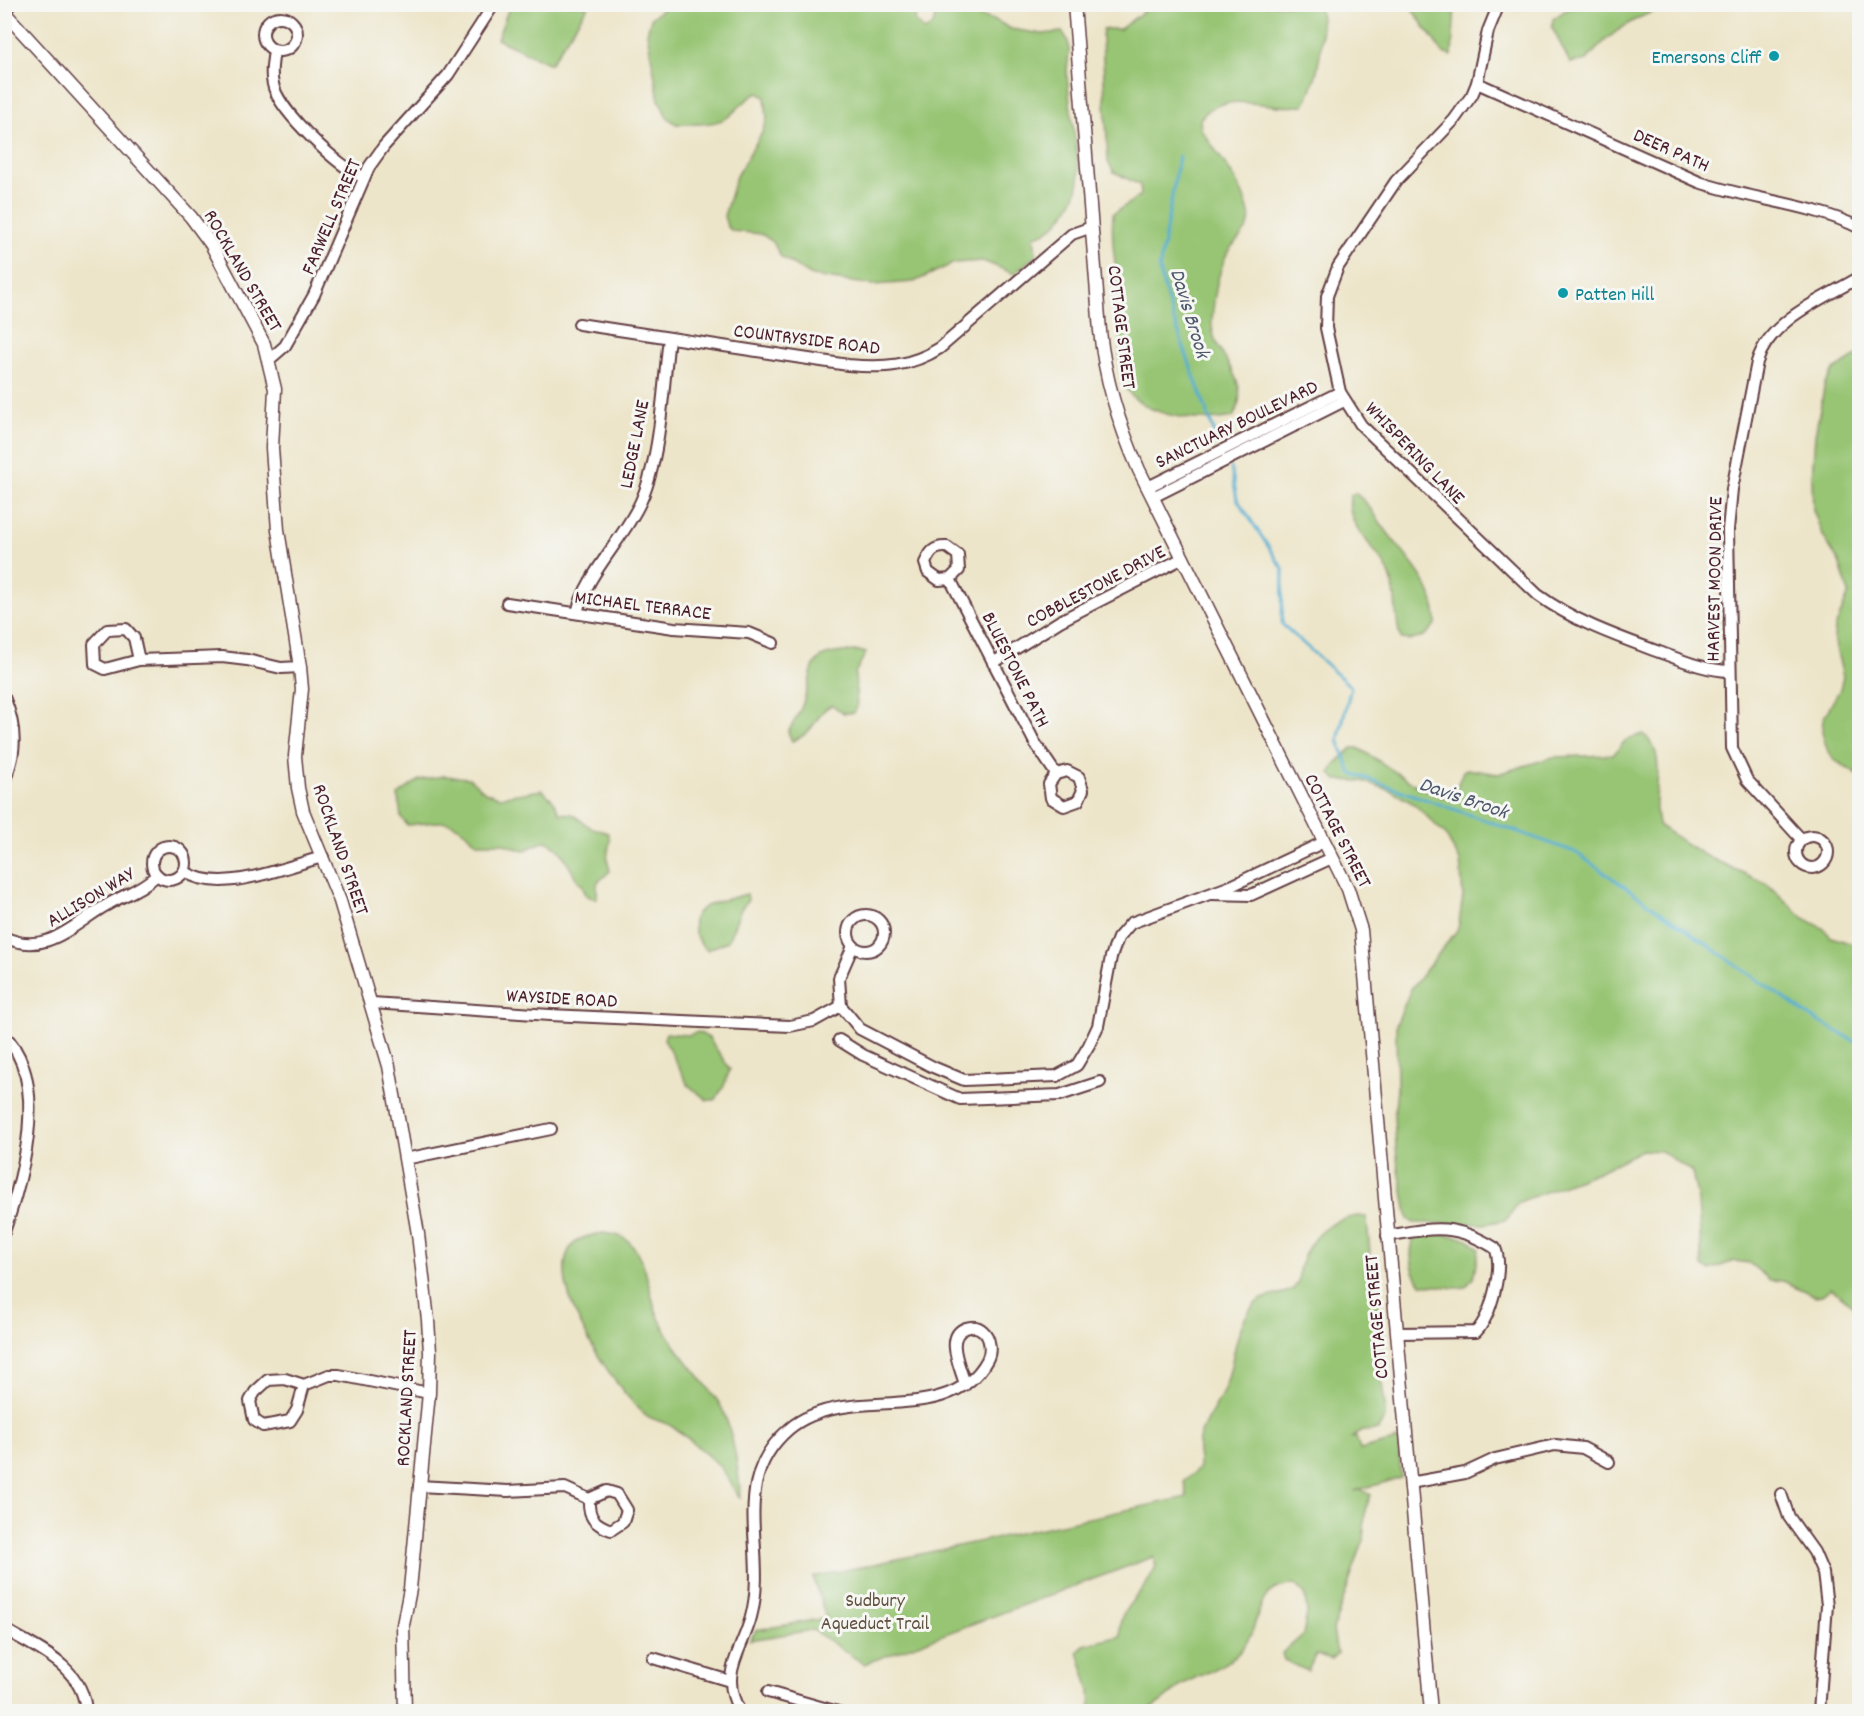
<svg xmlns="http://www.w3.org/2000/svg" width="1864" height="1716" font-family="Dekko,sans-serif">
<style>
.green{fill:#97c573;stroke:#70724f;stroke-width:1.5}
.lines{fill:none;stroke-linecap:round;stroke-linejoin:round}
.stream{stroke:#52add0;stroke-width:3}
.minor-casing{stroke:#623d43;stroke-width:14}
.tertiary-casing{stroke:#623d43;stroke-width:15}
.minor{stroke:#fff;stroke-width:10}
.tertiary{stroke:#fff;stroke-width:12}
.culture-dot{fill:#0f9aa8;stroke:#f6f6f2;stroke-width:2}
.labels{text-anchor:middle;stroke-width:6;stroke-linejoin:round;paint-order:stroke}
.culture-label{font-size:20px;fill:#0d838f;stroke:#f6f6f2;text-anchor:end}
.street-label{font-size:20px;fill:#4a1f2b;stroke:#f6f6f2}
.park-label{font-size:20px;fill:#615141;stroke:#f6f6f2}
.water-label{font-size:21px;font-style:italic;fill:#4d586d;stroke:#f6f6f2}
</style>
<rect width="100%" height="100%" fill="#f6f6f2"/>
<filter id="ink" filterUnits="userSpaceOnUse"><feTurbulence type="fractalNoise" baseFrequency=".0167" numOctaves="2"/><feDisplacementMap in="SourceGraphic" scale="12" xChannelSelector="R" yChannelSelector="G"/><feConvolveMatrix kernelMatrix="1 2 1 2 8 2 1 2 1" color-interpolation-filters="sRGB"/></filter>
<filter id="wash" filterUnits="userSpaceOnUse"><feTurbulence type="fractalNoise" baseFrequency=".008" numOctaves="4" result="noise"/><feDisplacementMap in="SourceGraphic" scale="24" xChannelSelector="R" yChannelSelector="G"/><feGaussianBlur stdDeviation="1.35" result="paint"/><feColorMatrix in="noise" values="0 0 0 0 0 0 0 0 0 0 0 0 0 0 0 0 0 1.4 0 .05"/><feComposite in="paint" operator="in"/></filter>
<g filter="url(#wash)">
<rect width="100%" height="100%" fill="#ede5c9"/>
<!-- green -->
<g class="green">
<path d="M669,4L919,5L915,21L925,31L933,25L936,13L945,7L954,5L970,13L997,21L1011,29L1042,34L1062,32C1075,45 1066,59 1067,76C1070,108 1076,141 1079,173C1081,197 1057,232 1034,236L1036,255L1014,274L983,261L954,263L914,282L873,285L812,276L781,257L773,242L761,234L732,231L727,226L724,216L736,176L762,133L767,119L765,97L758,93C744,99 739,109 728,117C715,126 690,124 676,124L667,117L659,100L647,33L651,18Z"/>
<path d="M1580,4H1673V5C1638,15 1610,31 1587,60L1570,63L1552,27L1553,19L1566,10Z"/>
<polygon points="510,5 510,4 589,5 550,64 497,39"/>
<path d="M1152,5H1319C1325,37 1320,76 1304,105C1270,113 1224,86 1200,119L1201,129C1218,156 1242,182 1249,213C1253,231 1236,238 1228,252C1218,270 1214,298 1212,319C1208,355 1257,377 1233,417C1202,424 1134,417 1122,380C1117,364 1123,332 1122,315C1119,281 1110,249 1113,214L1141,195L1140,185L1114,172L1108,162L1102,37L1103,29H1120Z"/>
<polygon points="1409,5 1455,5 1452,56 1443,53"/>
<polygon points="1859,354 1859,776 1833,759 1827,749 1822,732 1823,719 1840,689 1843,677 1834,639 1835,628 1849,593 1839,562 1822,534 1813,510 1812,479 1815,435 1825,383 1834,370"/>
<path d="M1355,493C1369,503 1375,516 1385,529C1406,559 1436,583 1436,623C1426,637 1418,642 1401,639C1393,617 1399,595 1388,571C1377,547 1342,524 1351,495Z"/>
<path d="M859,651L866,653L855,673L857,707L854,713H843L832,705C815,712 818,732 792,741L788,732C793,723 800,713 803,703C817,660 806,653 859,651Z"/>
<path d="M1643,734C1664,750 1657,777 1656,801C1655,809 1657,817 1658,825L1702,854L1767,884L1804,918L1823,928L1831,937L1859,946V1311L1831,1288L1822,1295L1815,1296L1783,1281L1770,1280L1749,1263L1734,1261L1710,1270L1702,1266L1698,1200L1692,1172L1661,1151L1642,1150L1598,1172L1519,1202L1506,1220L1484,1224L1414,1223L1408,1219L1397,1159L1394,1117L1397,1088L1396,1025L1411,989L1458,929L1463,896L1460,861L1445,834L1414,804L1390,790L1362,781L1337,780L1330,774L1335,764L1352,748H1358C1388,765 1417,792 1452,799L1463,771L1467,769L1498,774L1553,757L1613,755L1626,740Z"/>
<path d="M444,776L469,778L485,792L499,797L542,790L553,800L560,813L572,814L590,827L608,833L610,840L607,859L610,871L597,883V899C588,897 584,895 583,886C567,872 567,847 545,841L523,851L502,843H477C450,815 445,822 407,825L401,817L398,795L419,780Z"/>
<path d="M747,894L748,900L741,909L728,941L707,950C693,939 686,916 706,906C718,900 733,898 747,894Z"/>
<polygon points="698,1032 709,1038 730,1069 724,1086 715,1100 707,1100 688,1085 664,1039 666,1033 688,1035"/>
<path d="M1358,1216L1366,1217L1367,1222L1373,1283L1379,1304L1380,1319L1373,1345L1379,1363L1385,1404V1417L1378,1430L1363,1431L1351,1438L1356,1437L1360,1450L1398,1440L1401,1478L1354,1491L1362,1490L1371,1495L1365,1510L1363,1541L1333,1630L1337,1654L1331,1659L1316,1654L1308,1671L1284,1660L1282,1653L1303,1635L1307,1613L1305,1594L1295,1585C1251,1585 1264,1623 1242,1649C1226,1669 1204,1671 1184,1684C1171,1692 1160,1705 1146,1711C1135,1715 1104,1712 1091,1711L1090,1690L1078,1652L1084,1645L1121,1636C1116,1614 1131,1604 1144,1587C1149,1581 1152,1573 1156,1566L1153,1557L864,1664L813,1630L750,1640L756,1630L826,1618L813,1577L1187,1497L1184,1482L1199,1468C1200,1460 1197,1452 1198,1445C1200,1425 1218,1406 1225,1387C1235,1360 1234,1328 1254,1305C1265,1292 1291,1297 1297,1284C1300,1279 1298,1272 1300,1266C1310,1237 1327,1220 1358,1216Z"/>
<path d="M603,1233C615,1235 624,1235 632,1245C649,1265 648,1295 659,1318C673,1349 698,1372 717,1400C731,1419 740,1474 740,1498C731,1487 728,1474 717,1464C703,1451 687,1436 671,1426C664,1421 653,1421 646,1415C616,1391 543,1285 571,1247C579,1236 591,1236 603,1233Z"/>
<path d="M1444,1234L1468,1239L1479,1249L1473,1278L1466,1287L1456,1288L1421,1284C1411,1270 1409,1257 1413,1240L1419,1236Z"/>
</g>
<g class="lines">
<!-- stream -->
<g class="stream">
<polyline points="1179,156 1159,270 1170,309 1217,440"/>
<polyline points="1231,468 1237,499 1283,569 1282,624 1351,687 1338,740 1351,773 1575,852 1812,1018 1860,1044"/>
</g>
</g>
</g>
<g filter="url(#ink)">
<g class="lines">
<defs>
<g id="minor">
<path d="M1499,4L1488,31L1477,83L1472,95L1454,120L1396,181L1338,267L1327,296L1326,328L1340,392L1361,425L1538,595C1575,622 1616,636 1659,652C1682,660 1704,670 1729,671"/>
<polyline points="4,11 11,4"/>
<circle cx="280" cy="34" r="17"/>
<path d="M274,51C272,64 270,76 274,88C282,113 339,168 363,177"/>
<path d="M1477,83L1699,182C1751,200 1810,203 1860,228"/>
<path d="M579,324L848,365C883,368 910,367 940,348L1072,234L1092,227"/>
<polyline points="270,359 285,346 314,295 369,167 384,146 448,75 494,4"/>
<polyline points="1148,487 1340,392"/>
<polyline points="1153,497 1344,401"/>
<path d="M950,579L939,580L928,572L925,563C930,552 934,546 947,547L958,555L959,570L950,579L1035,743L1056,774L1049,784L1051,798L1064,806L1078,801L1083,790L1079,777L1067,771L1056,774"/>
<polyline points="507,603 674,628 749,633 773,643"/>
<path d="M577,613C586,574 624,539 641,501C661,457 663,386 669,338"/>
<polyline points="139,660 134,638 126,629 107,630 94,644 95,664 105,669 139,660 222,657 247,660 281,668 300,667"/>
<polyline points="993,663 1060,621 1183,558"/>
<path d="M4,697C16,725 18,753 4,781"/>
<circle cx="1812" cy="852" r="16"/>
<path d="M1801,839L1747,780L1732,748L1728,530L1732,489L1757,362C1770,319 1823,299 1860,277"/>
<circle cx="169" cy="863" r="17"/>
<path d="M184,871C220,896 283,867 323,857"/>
<polyline points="1211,894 1251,895 1332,858"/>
<circle cx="866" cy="933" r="18"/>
<path d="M4,937C46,957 72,925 105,906C123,895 141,890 157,875"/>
<polyline points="372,1003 550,1015 790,1026 814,1021 841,1006 860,1029 933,1067 964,1080 1057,1076 1077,1065 1089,1045 1098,1026 1111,957 1118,938 1131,923 1231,886 1324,842"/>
<polyline points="841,1006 839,978 853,946"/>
<path d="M4,1035C50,1081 23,1178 4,1232"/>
<polyline points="839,1040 863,1055 960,1099 1060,1095 1100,1082"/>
<polyline points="405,1159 551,1129"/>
<path d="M1387,1236C1432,1228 1454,1222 1495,1248C1504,1268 1491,1316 1476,1332L1397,1333"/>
<polyline points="304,1385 285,1379 268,1380 255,1392 250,1401 254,1420 263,1426 290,1421 297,1410 304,1385 329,1375 339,1375 429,1393"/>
<polyline points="1410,1483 1465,1473 1495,1459 1555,1445 1583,1448 1609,1462"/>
<path d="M419,1486L508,1491L565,1488L589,1499C588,1517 594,1524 611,1530L623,1522L627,1510L617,1494L607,1491L589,1499"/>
<polyline points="1781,1494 1789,1517 1814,1552 1823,1573 1827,1605 1819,1712"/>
<path d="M4,1629C38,1649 84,1667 86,1712"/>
<polyline points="653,1658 730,1681"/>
<polyline points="768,1692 838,1712"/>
<path d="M740,1712C718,1673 742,1652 751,1617C769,1551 727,1482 789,1429C804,1416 824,1410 843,1407C892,1399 959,1412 987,1360C992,1351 990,1337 983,1331C978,1326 972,1326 966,1328C943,1336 962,1370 965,1385"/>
</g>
<g id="tertiary">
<path d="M1074,4L1100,331C1105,381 1119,425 1139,470L1348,889L1361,930L1431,1712"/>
<polyline points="4,12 191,217 211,244 264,344 275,389 272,448 278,530 300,667 302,689 295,756 298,788 303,811 340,901 389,1066 418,1234 428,1320 430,1352 429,1393 410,1589 403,1625 405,1712"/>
</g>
</defs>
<!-- minor casing -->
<use href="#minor" class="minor-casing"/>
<!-- tertiary casing -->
<use href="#tertiary" class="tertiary-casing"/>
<!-- minor -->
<use href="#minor" class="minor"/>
<!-- tertiary -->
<use href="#tertiary" class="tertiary"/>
</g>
</g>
<!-- markers -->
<g class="culture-dot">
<circle cx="1774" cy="56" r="6"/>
<circle cx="1563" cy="293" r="6"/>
</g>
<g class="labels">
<!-- culture labels -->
<g class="culture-label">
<text x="1762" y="63">Emersons Cliff</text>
<text x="1575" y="300" text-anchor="start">Patten Hill</text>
</g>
<!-- street labels -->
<g class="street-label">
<text transform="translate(1672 149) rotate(24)" y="7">DEER PATH</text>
<text transform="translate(330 216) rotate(-67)" y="7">FARWELL STREET</text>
<text transform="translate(244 270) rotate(60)" y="7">ROCKLAND STREET</text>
<text transform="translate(1123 327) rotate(83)" y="7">COTTAGE STREET</text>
<text transform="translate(807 338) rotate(7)" y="7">COUNTRYSIDE ROAD</text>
<text transform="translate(1236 423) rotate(-26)" y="7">SANCTUARY BOULEVARD</text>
<text transform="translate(633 444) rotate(-79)" y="7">LEDGE LANE</text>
<text transform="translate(1416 452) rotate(46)" y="7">WHISPERING LANE</text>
<text transform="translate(1713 579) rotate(-89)" y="7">HARVEST MOON DRIVE</text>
<text transform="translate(1095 585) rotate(-28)" y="7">COBBLESTONE DRIVE</text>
<text transform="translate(643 604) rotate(7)" y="7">MICHAEL TERRACE</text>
<text transform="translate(1017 669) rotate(63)" y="7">BLUESTONE PATH</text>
<text transform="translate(1339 830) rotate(63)" y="7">COTTAGE STREET</text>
<text transform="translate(342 849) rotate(71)" y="7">ROCKLAND STREET</text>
<text transform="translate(90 896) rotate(-31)" y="7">ALLISON WAY</text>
<text transform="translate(562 997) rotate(3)" y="7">WAYSIDE ROAD</text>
<text transform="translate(1375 1317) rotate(-95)" y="7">COTTAGE STREET</text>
<text transform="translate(405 1398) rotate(-87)" y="7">ROCKLAND STREET</text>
</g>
<!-- park labels -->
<g class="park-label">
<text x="875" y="1606">Sudbury<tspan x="875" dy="23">Aqueduct Trail</tspan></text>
</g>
<!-- water labels -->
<g class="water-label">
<text transform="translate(1191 313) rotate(73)" y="7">Davis Brook</text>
<text transform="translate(1464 797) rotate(19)" y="7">Davis Brook</text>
</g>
</g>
<!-- margin -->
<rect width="1864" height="1716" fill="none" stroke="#f6f6f2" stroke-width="24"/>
</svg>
